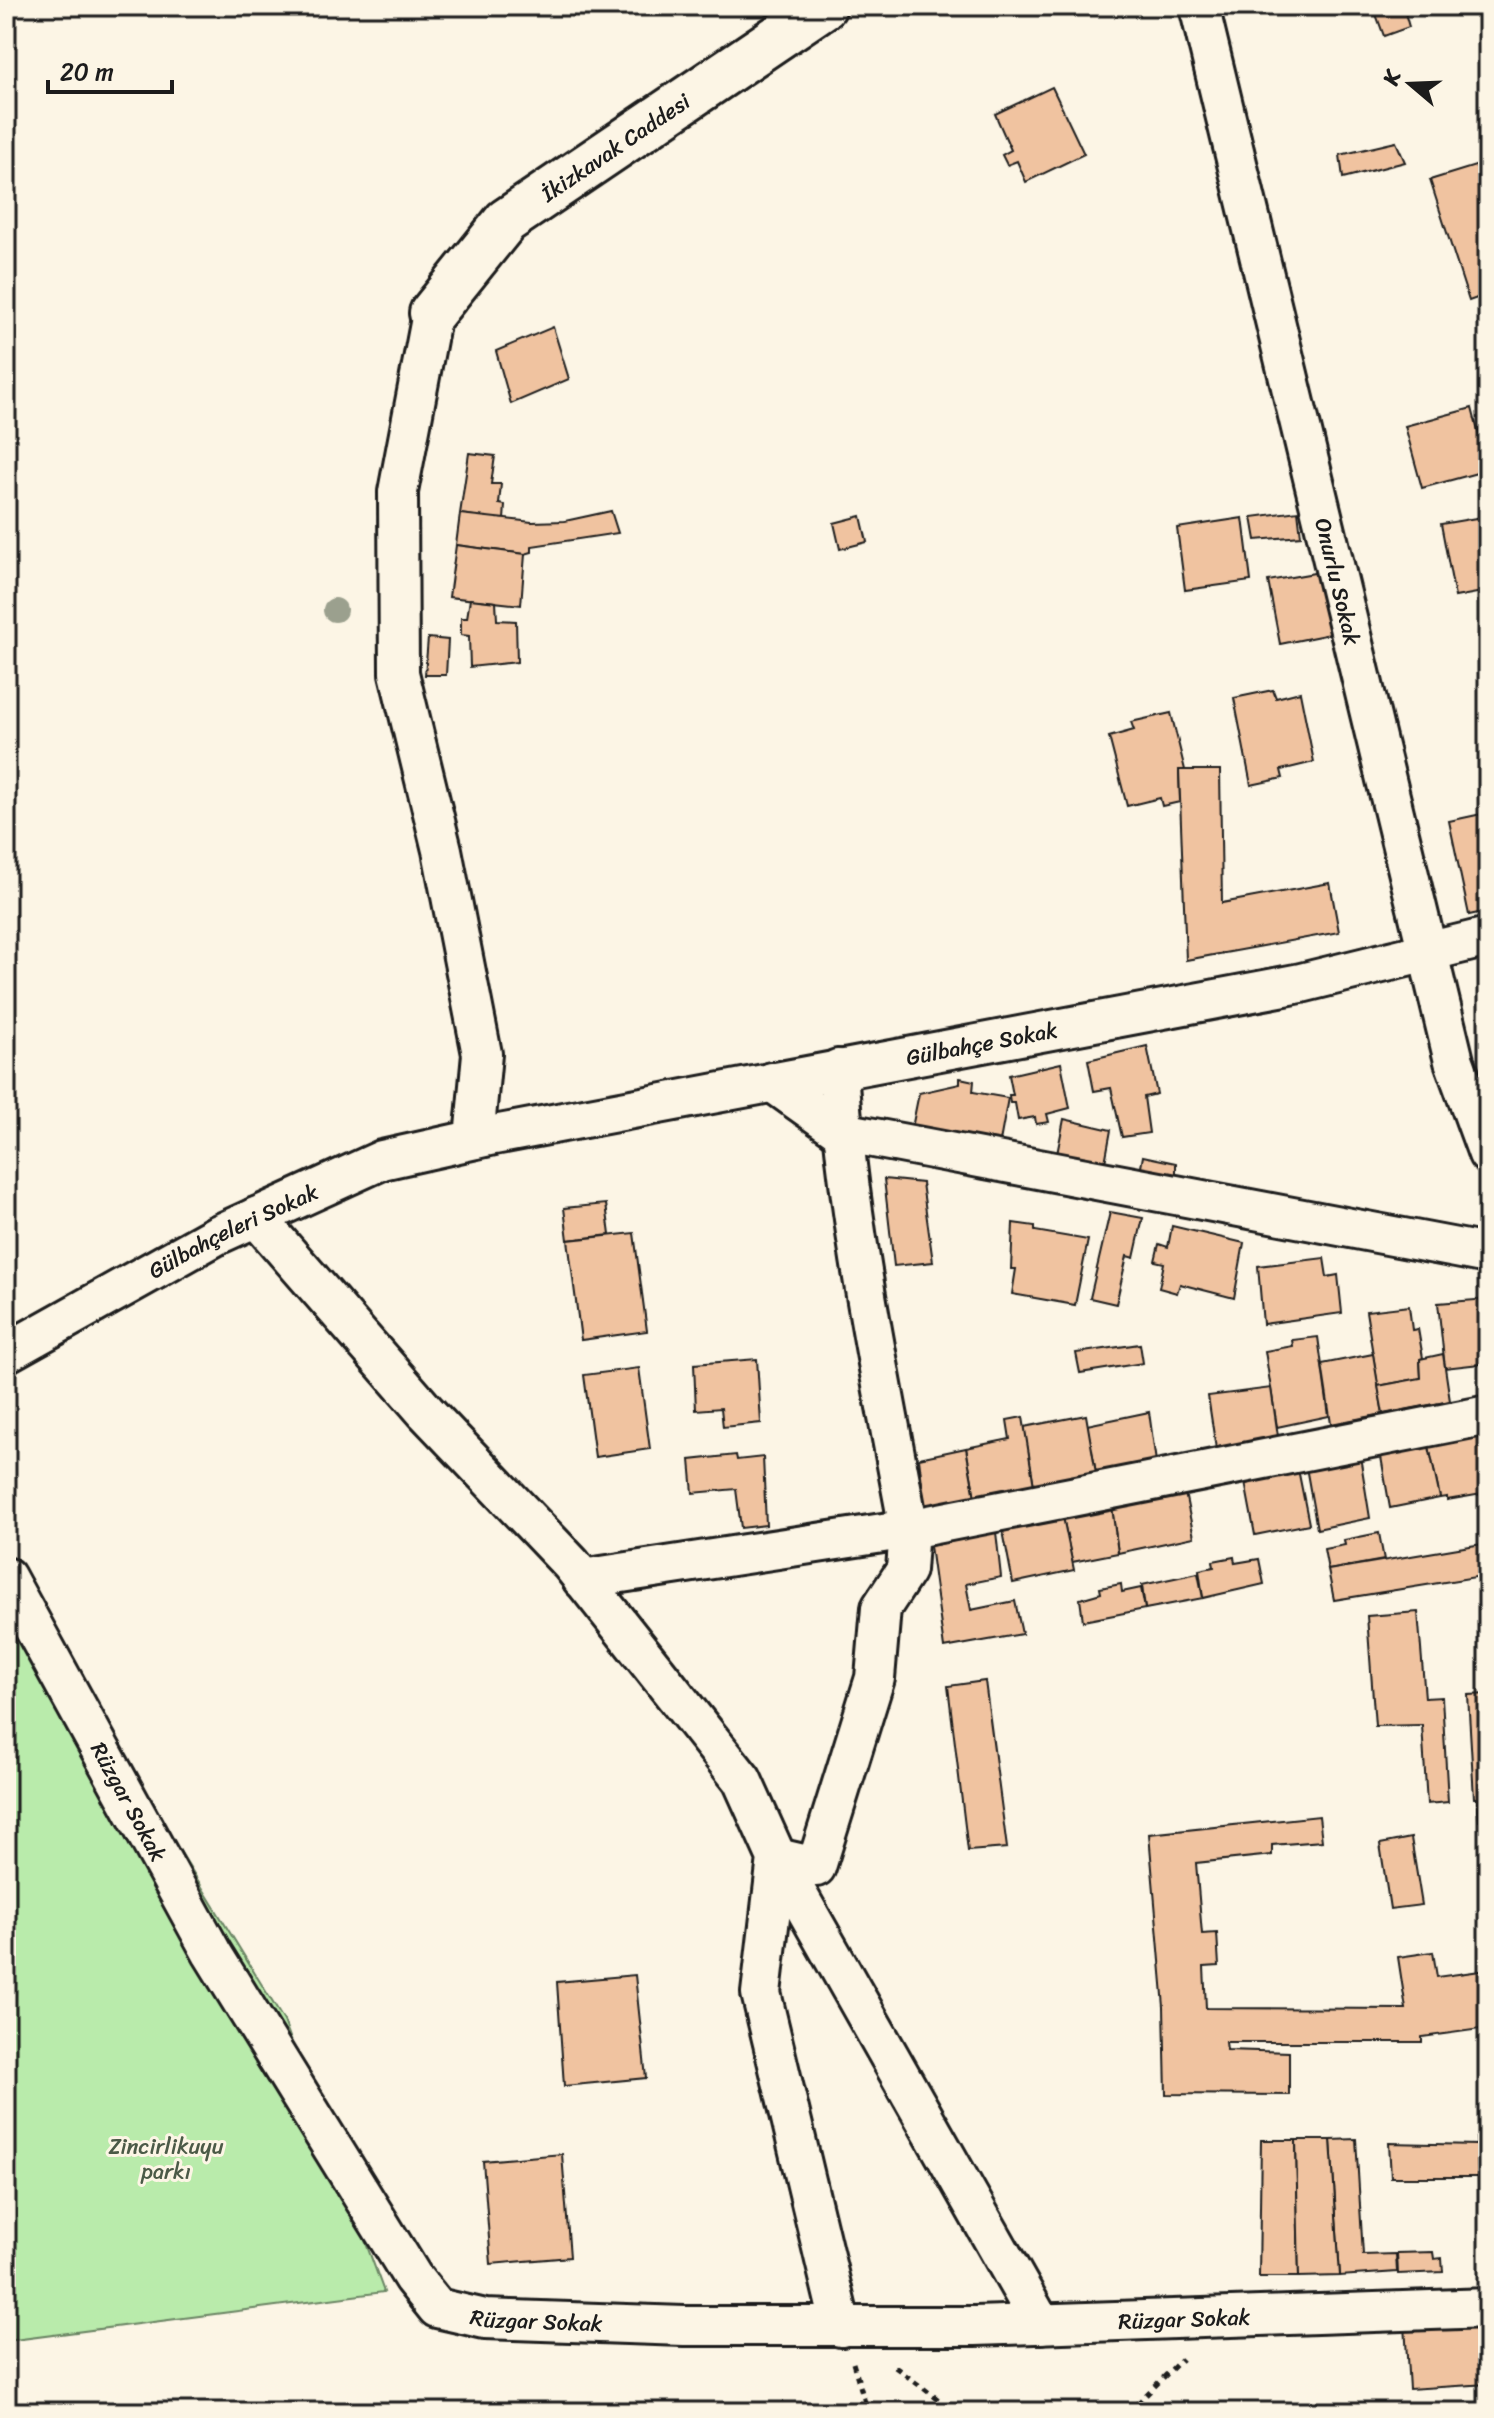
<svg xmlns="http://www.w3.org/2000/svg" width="1494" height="2418" font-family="Sriracha,sans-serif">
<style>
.green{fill:#b9ebab;stroke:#6a8464;stroke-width:2}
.building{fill:#f0c3a0;stroke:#1c1c1c;stroke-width:2}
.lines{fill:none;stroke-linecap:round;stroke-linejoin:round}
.street-casing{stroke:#1c1c1c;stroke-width:44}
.secondary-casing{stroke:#1c1c1c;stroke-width:50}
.path{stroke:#1c1c1c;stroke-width:5;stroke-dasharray:6 6;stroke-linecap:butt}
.street{stroke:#fcf5e5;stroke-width:38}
.secondary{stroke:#fcf5e5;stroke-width:44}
.tree{fill:#9ba08e}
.labels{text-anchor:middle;stroke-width:6;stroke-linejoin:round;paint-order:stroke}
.street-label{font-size:22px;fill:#1c1c1c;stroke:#fcf5e5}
.park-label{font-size:22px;fill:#4b5a47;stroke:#fcf5e5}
</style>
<rect width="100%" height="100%" fill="#fcf5e5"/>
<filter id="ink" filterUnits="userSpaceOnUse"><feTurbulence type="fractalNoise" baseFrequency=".0125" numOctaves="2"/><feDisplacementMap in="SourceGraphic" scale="16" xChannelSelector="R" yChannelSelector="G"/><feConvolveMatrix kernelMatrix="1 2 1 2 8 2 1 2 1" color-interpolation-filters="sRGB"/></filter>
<g filter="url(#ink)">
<!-- green -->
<polygon class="green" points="6,1567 284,2021 384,2292 6,2341"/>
<!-- building -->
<g class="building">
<polygon points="1373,6 1403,6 1409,27 1384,36"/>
<polygon points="1052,87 1084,154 1026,182 1017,161 1007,165 1002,155 1011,150 995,114"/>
<polygon points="1396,142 1405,162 1343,178 1340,155"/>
<polygon points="1488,162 1488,294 1469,301 1430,180"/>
<polygon points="553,327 569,379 511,404 496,351"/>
<polygon points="1472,408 1488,470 1422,488 1405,426"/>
<polygon points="469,453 495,456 491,484 501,484 499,504 505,505 504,520 460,514"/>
<polygon points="611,511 618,533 532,546 532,552 525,554 456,545 460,514 532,522 565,521"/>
<polygon points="1298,511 1301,536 1256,540 1252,517"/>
<polygon points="861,516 867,542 840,549 834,523"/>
<polygon points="1488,516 1488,591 1455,597 1441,524"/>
<polygon points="1243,518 1251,581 1185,590 1177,528"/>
<polygon points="456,545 525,554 521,605 449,597"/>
<polygon points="1326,571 1340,632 1280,644 1268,581"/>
<polygon points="470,599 496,602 497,620 516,621 517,662 470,667 469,636 461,635 461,618 467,618"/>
<polygon points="428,638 448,640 446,675 425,675"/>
<polygon points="1273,690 1276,698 1300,692 1314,762 1281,770 1283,778 1251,785 1234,698"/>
<polygon points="1171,713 1185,770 1179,770 1180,802 1162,806 1160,798 1127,806 1109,737 1134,730 1131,722"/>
<polygon points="1179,770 1220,770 1222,903 1330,883 1339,932 1186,960"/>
<polygon points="1486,813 1488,911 1469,915 1449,821"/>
<polygon points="1147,1046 1157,1094 1144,1097 1149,1133 1122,1137 1111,1088 1094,1091 1088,1060"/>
<polygon points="1061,1063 1070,1108 1047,1114 1049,1122 1036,1124 1035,1117 1018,1120 1015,1103 1010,1103 1009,1095 1013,1095 1009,1075"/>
<polygon points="960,1078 974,1081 973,1092 1008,1098 999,1147 912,1128 919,1093 960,1084"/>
<polygon points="1064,1119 1111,1130 1104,1168 1056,1159"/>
<polygon points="1143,1156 1176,1163 1176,1185 1139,1178"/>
<polygon points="884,1179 922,1183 933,1262 894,1266"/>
<polygon points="606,1204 610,1235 568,1240 564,1208"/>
<polygon points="1110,1212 1143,1218 1134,1258 1127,1256 1116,1304 1090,1298"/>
<polygon points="1013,1223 1035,1226 1035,1231 1088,1240 1075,1305 1012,1294 1016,1269 1011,1269"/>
<polygon points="1172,1226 1244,1243 1234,1298 1180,1284 1177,1293 1159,1288 1164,1263 1155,1261 1159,1244 1168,1247"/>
<polygon points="634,1233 647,1331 581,1340 568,1240"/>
<polygon points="1324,1258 1327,1277 1338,1275 1342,1313 1263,1324 1258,1266"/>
<polygon points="1488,1299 1488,1363 1445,1368 1438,1303"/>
<polygon points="1409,1306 1412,1330 1418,1329 1423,1358 1420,1359 1421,1378 1378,1386 1366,1311"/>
<polygon points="1318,1337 1329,1416 1277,1427 1265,1351 1293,1346 1292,1340"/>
<polygon points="1140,1344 1143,1363 1080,1373 1076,1353"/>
<polygon points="1373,1354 1383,1414 1331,1424 1322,1364"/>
<polygon points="1443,1354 1450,1401 1383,1414 1378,1386 1421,1378 1420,1359"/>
<polygon points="757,1359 761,1423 723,1427 721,1408 696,1410 694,1364"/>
<polygon points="639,1368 650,1449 595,1457 584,1375"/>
<polygon points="1271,1388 1278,1436 1216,1449 1208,1396"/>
<polygon points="1149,1412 1156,1462 1096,1473 1087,1425"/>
<polygon points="1086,1415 1096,1473 1034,1486 1024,1427"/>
<polygon points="1023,1417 1034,1486 975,1498 966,1448 1010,1439 1007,1420"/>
<polygon points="1488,1431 1488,1493 1447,1500 1447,1497 1440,1498 1428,1442"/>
<polygon points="1428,1442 1440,1498 1390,1508 1380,1451"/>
<polygon points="966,1448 975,1498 925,1509 919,1458"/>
<polygon points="736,1455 737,1460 763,1457 766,1525 741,1528 736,1489 693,1493 690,1460"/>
<polygon points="1360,1456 1370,1518 1317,1529 1306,1467"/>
<polygon points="1298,1469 1309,1524 1255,1535 1245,1482"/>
<polygon points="1185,1493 1194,1537 1118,1553 1112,1507"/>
<polygon points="1112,1507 1118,1553 1072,1562 1063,1517"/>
<polygon points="1063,1517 1074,1570 1013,1583 1003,1531"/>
<polygon points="996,1532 1001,1577 966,1584 971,1610 1015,1601 1022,1634 944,1648 930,1546"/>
<polygon points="1379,1533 1384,1560 1328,1570 1324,1549 1345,1545 1344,1540"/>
<polygon points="1488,1543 1488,1575 1334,1600 1328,1570"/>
<polygon points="1234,1557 1235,1563 1259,1559 1264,1584 1203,1598 1199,1570 1214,1567 1213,1561"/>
<polygon points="1198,1573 1203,1598 1145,1609 1142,1585"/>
<polygon points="1121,1584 1122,1592 1141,1588 1145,1609 1083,1621 1080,1599 1101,1593 1100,1588"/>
<polygon points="1418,1612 1425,1698 1442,1697 1448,1802 1427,1804 1422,1725 1375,1726 1367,1616"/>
<polygon points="985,1681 1007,1848 968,1851 948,1686"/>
<polygon points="1488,1694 1488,1821 1479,1821 1477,1798 1474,1798 1468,1695"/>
<polygon points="1319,1816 1322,1841 1272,1845 1272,1855 1196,1863 1202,1934 1217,1933 1219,1966 1204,1967 1206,2008 1406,2009 1398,1957 1433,1952 1437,1977 1488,1970 1488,2028 1422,2037 1422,2042 1226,2042 1227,2050 1289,2052 1289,2095 1166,2094 1164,2007 1149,1834"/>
<polygon points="1411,1838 1422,1905 1390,1909 1380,1844"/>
<polygon points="635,1975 646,2078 564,2086 557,1982"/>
<polygon points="1488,2137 1488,2185 1479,2185 1476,2138"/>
<polygon points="1356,2139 1363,2255 1396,2254 1397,2272 1340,2276 1331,2140"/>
<polygon points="1261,2140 1296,2140 1299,2277 1259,2277"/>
<polygon points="1296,2140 1331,2140 1340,2276 1299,2277"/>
<polygon points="1389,2143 1477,2145 1478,2177 1391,2177"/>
<polygon points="562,2154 570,2257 491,2264 483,2161"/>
<polygon points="1433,2252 1434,2259 1442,2258 1443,2272 1398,2274 1397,2253"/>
<polygon points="1488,2322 1488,2384 1409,2389 1405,2325"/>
</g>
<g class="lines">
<defs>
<g id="street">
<path id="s1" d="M1199,6L1454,1061L1488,1154"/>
<polyline points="432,313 398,492 399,673 442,850 482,1054 474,1139"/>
<path d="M838,1069C848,1224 881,1377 909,1529L906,1570L881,1608L875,1678L816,1867L777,1858L1041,2324"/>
<polyline points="772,1082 842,1132 1488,1254"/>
<polyline points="256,1217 426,1412 571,1564 742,1780 777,1858 761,1993 841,2327"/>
<path id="s2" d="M6,1353L217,1235L382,1160L494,1135L1301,983L1488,937"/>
<path id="s3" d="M6,1577L212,1953L413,2278L437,2308L485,2319L684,2326H975L1488,2308"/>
<polyline points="582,1579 909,1529 1488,1415"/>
</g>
<g id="secondary">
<path id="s4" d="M432,313L506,221L824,6"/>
</g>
</defs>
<!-- street casing -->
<use href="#street" class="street-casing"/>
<!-- secondary casing -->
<use href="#secondary" class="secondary-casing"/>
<!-- path -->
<g class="path">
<polyline points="853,2363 868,2412"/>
<polyline points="895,2367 955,2412"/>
<polyline points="1129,2412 1182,2359"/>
</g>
<!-- street -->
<use href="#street" class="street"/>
<!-- secondary -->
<use href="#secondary" class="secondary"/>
</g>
<!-- trees -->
<circle class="tree" cx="335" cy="610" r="12"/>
</g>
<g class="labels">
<!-- street labels -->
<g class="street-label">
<text dy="8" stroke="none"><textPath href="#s4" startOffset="250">İkizkavak Caddesi</textPath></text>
<text dy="8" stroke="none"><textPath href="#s1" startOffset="592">Onurlu Sokak</textPath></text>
<text dy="8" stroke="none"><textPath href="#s2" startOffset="1034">Gülbahçe Sokak</textPath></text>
<text dy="8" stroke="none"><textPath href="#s2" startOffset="258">Gülbahçeleri Sokak</textPath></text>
<text dy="8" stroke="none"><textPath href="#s3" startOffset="256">Rüzgar Sokak</textPath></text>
<text dy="8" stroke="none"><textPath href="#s3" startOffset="950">Rüzgar Sokak</textPath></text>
<text dy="8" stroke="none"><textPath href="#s3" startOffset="1598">Rüzgar Sokak</textPath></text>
</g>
<!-- park labels -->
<g class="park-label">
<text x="166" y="2154">Zincirlikuyu<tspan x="166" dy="25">parkı</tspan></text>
</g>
</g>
<!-- margin -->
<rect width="1494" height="2418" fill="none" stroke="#fcf5e5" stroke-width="32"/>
<rect x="16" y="16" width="1462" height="2386" fill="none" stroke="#1c1c1c" stroke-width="3" filter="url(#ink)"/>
<!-- north arrow -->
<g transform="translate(1410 84) rotate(289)" stroke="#fcf5e5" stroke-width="6" paint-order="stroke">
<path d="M0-6L14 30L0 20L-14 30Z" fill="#1c1c1c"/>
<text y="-12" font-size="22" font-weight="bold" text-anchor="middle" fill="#1c1c1c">K</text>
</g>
<!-- scale -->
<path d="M48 80v12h124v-12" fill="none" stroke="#1c1c1c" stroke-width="4"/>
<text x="60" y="80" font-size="24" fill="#1c1c1c" stroke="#fcf5e5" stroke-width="6" paint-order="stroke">20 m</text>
</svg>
